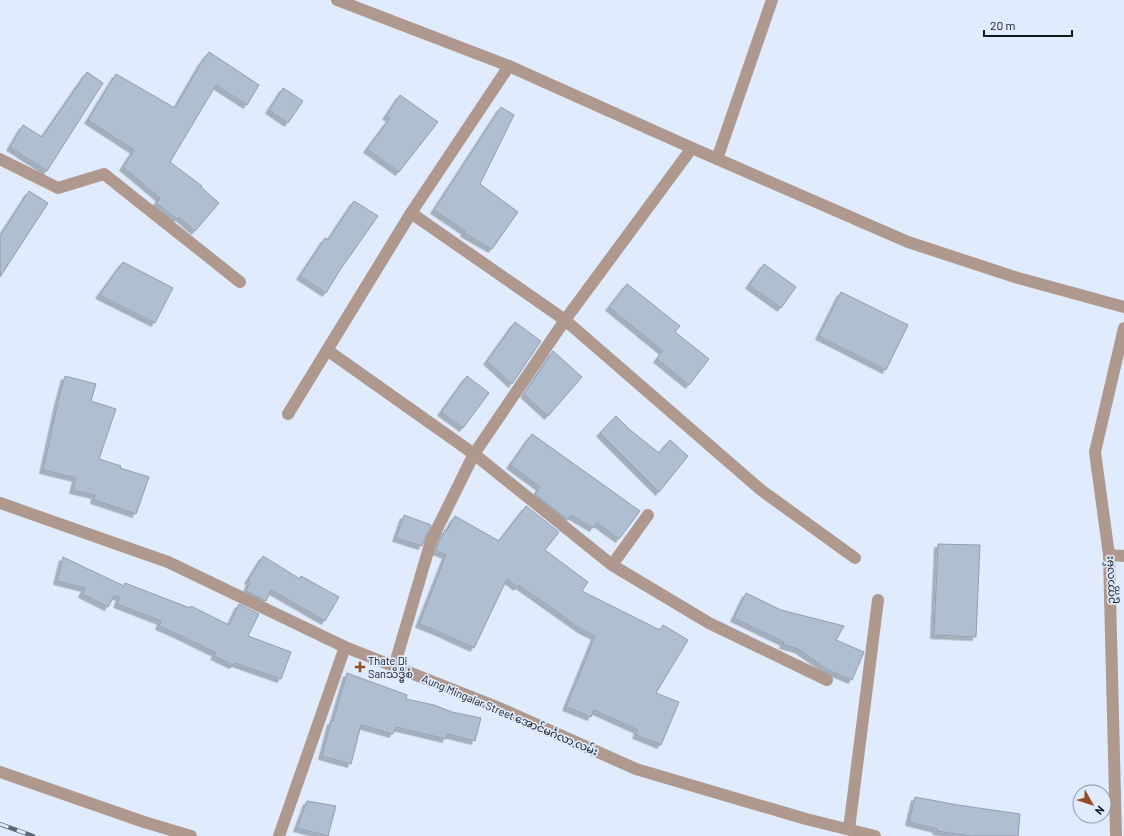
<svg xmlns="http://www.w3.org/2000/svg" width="1124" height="836" font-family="Barlow,'Noto Sans Myanmar',sans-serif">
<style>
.building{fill:#b0bed2;stroke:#909eb1;filter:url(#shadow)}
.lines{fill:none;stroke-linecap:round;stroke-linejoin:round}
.minor{stroke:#af988d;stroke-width:12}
.rail-casing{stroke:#5f6772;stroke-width:4.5}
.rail{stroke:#e0ecfd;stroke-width:3;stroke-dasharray:9;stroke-linecap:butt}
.poi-dot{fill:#954f27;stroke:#e0ecfd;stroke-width:1.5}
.labels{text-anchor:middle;stroke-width:3.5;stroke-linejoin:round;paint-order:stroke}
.street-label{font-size:11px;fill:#13181f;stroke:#e0ecfd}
.poi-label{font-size:11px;fill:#13181f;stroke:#e0ecfd;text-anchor:start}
</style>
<defs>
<filter id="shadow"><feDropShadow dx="-3.5" dy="3.5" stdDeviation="0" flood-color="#0004"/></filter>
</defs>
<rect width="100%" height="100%" fill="#e0ecfd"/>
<!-- building -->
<g class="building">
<polygon points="209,52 259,85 247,105 216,85 170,162 202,186 201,187 219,203 195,231 179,217 177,219 156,203 160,198 123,167 134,150 88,120 116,74 175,108 201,63"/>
<polygon points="87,72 103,83 47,171 10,147 23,125 42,137"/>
<polygon points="283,88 303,101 288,123 269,110"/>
<polygon points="400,95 438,122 399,172 367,149 390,118 386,116"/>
<polygon points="501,107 514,115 480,184 518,212 492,249 464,233 465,231 434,210"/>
<polygon points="29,191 48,203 0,277 0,236"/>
<polygon points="354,201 378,216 340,270 326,293 300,276 325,238 328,240"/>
<polygon points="123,262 173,288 155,323 99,295"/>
<polygon points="764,264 796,287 781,308 749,285"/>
<polygon points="627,284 680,326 675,332 709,359 689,385 657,359 663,351 609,307"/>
<polygon points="841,292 908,325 886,370 819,336"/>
<polygon points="515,322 541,341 512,384 487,361"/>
<polygon points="553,351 582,377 548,416 524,394"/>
<polygon points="65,376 96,384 91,401 116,409 99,459 121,466 120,468 149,477 136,514 94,500 95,495 73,490 76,478 43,470 58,402"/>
<polygon points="467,376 489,393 463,428 441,412"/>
<polygon points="616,416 629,429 659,453 670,440 688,456 659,492 600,433"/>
<polygon points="532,434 640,511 619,539 597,523 593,528 571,515 568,520 535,494 540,487 510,465"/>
<polygon points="526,506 559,532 545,550 588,582 582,591 660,630 663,625 688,640 656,693 679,702 661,745 636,735 638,730 594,710 591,717 566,707 595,636 581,629 519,585 517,587 507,579 474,648 437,631 419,624 446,555 436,551 438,544 445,530 447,530 455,516 499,541"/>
<polygon points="404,515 431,525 422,546 396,538"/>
<polygon points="938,544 980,545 976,637 934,635"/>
<polygon points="263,556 300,579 301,576 339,597 325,621 271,590 266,601 246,591 250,581 248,580"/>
<polygon points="63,557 124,586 125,583 190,608 191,606 229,625 239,604 259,614 248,636 291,652 281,679 235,663 233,665 214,656 216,653 177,634 159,626 161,621 117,604 120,597 114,596 108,607 82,594 85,588 57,581"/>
<polygon points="746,593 781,610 844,626 836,640 864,652 852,680 828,670 798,649 783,645 784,642 734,618"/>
<polygon points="347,673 407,695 406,699 434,705 452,712 481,718 475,741 447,734 446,739 396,727 393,734 361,725 351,764 322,756 331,721 333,721"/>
<polygon points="915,797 958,805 1020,814 1018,836 971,836 936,831 937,829 909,822"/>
<polygon points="307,801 336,806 328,836 297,828"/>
</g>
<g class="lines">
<!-- minor -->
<g class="minor">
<polyline points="337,0 509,66 692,148 908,242 1018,278 1124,307"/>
<polyline points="0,159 58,188 104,174 240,282"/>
<polyline points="717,159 772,0"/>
<polyline points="411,213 565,320 761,490 855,558"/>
<polyline points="327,350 474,454 612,565 709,623 827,680"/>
<polyline points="288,414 411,213 509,66"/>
<polyline points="0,503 168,562 345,647 497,707 636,769 806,819 875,836"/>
<polyline points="1109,555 1124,556"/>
<polyline points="612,565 648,515"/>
<polyline points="394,667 431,541 474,454 565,320 692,148"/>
<polyline points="0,772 144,822 191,836"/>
<polyline points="849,829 878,600"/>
<polyline points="279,836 345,647"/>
<polyline points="1116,836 1109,555 1095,452 1124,328"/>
</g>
<defs>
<polyline id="rail" points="0,824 33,836"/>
</defs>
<!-- rail casing -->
<use href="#rail" class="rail-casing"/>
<!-- rail -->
<use href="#rail" class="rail"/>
</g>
<!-- markers -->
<path class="poi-dot" d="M358 661h4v4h4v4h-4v4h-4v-4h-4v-4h4z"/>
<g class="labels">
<!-- street labels -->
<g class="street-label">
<text transform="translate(1110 580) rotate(-92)" y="4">ဥက္ကာလမ်း</text>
<text transform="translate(510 715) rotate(23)" y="4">Aung Mingalar Street အောင်မင်္ဂလာ လမ်း</text>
</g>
<!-- poi labels -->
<g class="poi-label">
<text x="368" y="665">Thate Di<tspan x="368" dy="13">Sanသိဒ္ဓိစံ</tspan></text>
</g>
</g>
<!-- north arrow -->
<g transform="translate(1092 804) rotate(129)"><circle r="19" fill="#e0ecfd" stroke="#8e97a4"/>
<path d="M0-3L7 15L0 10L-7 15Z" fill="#954f27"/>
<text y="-6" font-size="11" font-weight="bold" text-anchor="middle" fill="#13181f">N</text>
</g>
<!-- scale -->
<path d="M984 30v6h88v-6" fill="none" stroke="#13181f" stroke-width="2"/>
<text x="990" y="30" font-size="12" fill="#13181f" stroke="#e0ecfd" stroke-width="3" paint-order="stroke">20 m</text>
</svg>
